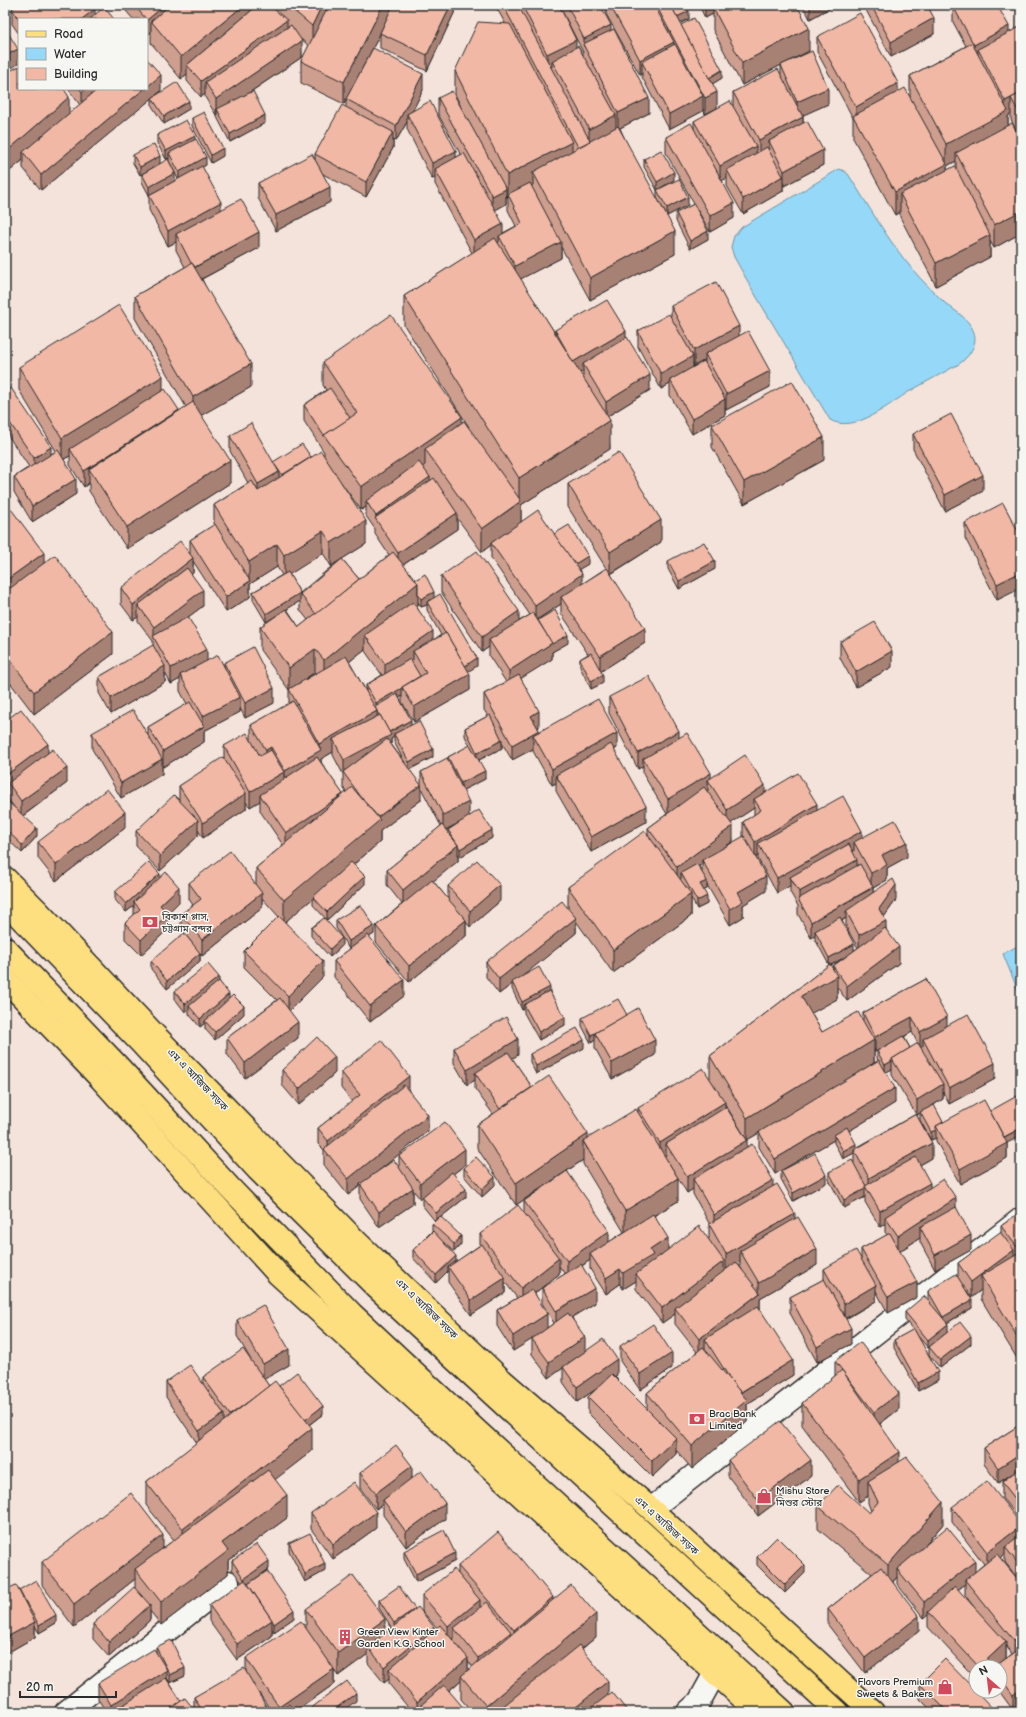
<svg xmlns="http://www.w3.org/2000/svg" width="1026" height="1717" font-family="'Balsamiq Sans','Noto Sans Bengali',sans-serif">
<style>
.water{fill:#95d8f7;stroke:#6b93a5}
.lines{fill:none;stroke-linecap:round;stroke-linejoin:round}
.stream{stroke:#6b93a5;stroke-width:10}
.minor-casing{stroke:#2b2b2b;stroke-width:25}
.major-casing{stroke:#2b2b2b;stroke-width:25}
.highway-casing{stroke:#2b2b2b;stroke-width:25}
.minor{stroke:#f6f6f2;stroke-width:22}
.major{stroke:#fddf80;stroke-width:22}
.highway{stroke:#fddf80;stroke-width:22}
.wall{fill:#ce9e8e;stroke:#2b2b2b;fill-rule:evenodd}
.shaded-wall{fill:#a88174;stroke:#2b2b2b}
.building{fill:#f0b8a5;stroke:#2b2b2b}
.labels{text-anchor:middle;stroke-width:3;stroke-linejoin:round;paint-order:stroke}
.poi-label{font-size:10px;fill:#2b2b2b;stroke:#f6f6f2;text-anchor:start}
.street-label{font-size:10px;fill:#2b2b2b;stroke:#f6f6f2}
</style>
<rect width="100%" height="100%" fill="#f4e3db"/>
<filter id="ink" filterUnits="userSpaceOnUse"><feTurbulence type="fractalNoise" baseFrequency=".025" numOctaves="2"/><feDisplacementMap in="SourceGraphic" scale="8" xChannelSelector="R" yChannelSelector="G"/><feConvolveMatrix kernelMatrix="1 2 1 2 8 2 1 2 1" color-interpolation-filters="sRGB"/></filter>
<g filter="url(#ink)">
<!-- water -->
<g class="water">
<path d="M839,169L844,171L848,174C869,206 888,241 913,270C923,282 934,292 945,303C954,310 966,317 972,328C980,342 970,356 959,364C943,373 926,382 910,391C889,404 855,434 830,420L752,289L734,257L731,247L734,236L742,227Z"/>
<polygon points="1021,944 1021,998 1003,954"/>
</g>
<g class="lines">
<!-- stream -->
<polyline class="stream" points="5,6 7,5"/>
<defs>
<g id="minor">
<polyline points="651,1509 1021,1219"/>
<polyline points="66,1712 228,1582"/>
<polyline points="688,1712 699,1702 715,1673"/>
</g>
<g id="major">
<polyline points="5,878 37,910 154,1034 357,1242 502,1380 651,1509 873,1712"/>
<polyline points="5,979 101,1079 278,1274 758,1712"/>
</g>
<g id="highway">
<polyline points="5,902 140,1042 258,1170 377,1288 838,1712"/>
<polyline points="5,948 116,1064 232,1190 352,1314 476,1430 784,1712"/>
</g>
</defs>
<!-- minor casing -->
<use href="#minor" class="minor-casing"/>
<!-- major casing -->
<use href="#major" class="major-casing"/>
<!-- highway casing -->
<use href="#highway" class="highway-casing"/>
<!-- minor -->
<use href="#minor" class="minor"/>
<!-- major -->
<use href="#major" class="major"/>
<!-- highway -->
<use href="#highway" class="highway"/>
</g>
<!-- wall -->
<g class="wall">
<polygon points="17,5 92,5 95,15 114,19 19,19 19,34 12,24 12,9"/>
<path d="M121,5H456V9L427,71L380,48V34L361,70L423,90L412,111L456,157L461,155L438,114V98L462,109L455,94V71L505,23L495,5H559L576,48L583,55V52L559,5H600L611,30L649,113L620,128L675,254L590,300L561,247V258L520,279L555,333V330L626,338L650,390L608,416L610,449L521,505V522L554,534L588,564L579,569L582,584L606,568L568,507V484L661,542L611,574L645,643L601,671L603,683L591,689L580,667V659L588,654L561,613V604L537,620L568,643L552,652V659L521,678L539,727L538,728L539,732L617,748L614,750L646,822L591,852L556,791V783L552,785L533,751V749L512,760L502,743V748L479,760L485,779L463,790L469,816L492,838L460,857L458,854V861L433,881L448,899V886L500,901L470,927L466,922V936L409,982L376,942V926L402,904L387,885V870L441,826L421,788V772L448,759V757L470,746L465,736V728L488,716L484,710V694L506,682L489,656V647L482,652L441,592V576L519,621L530,615L491,558V545L482,552L457,518V529L403,565L415,580L434,597L477,666L468,671L470,690L414,722L402,702V696L399,698L411,725L433,757L410,769L421,800L380,831V842L353,865L365,884L327,920L313,905V898L285,922L323,977L289,1010L298,1038L245,1078L227,1054V1038L277,1000L244,967V951L279,917L262,898V908L202,956L200,953V961L167,989L151,969V961L191,942L181,929V914L193,905L189,899V883L256,884V868L283,845L260,811V801L250,807L246,802V809L203,838L198,830V836L160,871L136,846V831L179,800V786L224,759V746L251,740V725L289,704V690L260,650V627L275,617L266,622L253,600V592L282,575L277,567L250,584V597L226,612L193,561V573L191,575L203,606L188,617L207,661L224,667V663L274,703L245,718L240,708V712L204,731V742L163,767L162,765V774L121,798L92,749V733L148,735V727L187,704L180,691V679L171,684L165,673V682L111,714L99,693V677L153,646V641L138,621V617L133,620L121,604V588L190,554V540L214,525V505L248,483L230,451V436L273,463L324,455V452L304,421V405L326,390L323,385V362L462,423L469,427L404,325V296L472,253L435,184V178L432,179L407,129V122L396,141L393,140V148L366,197L323,174L330,202L276,231L258,198V183L315,160V154L346,106V101L344,104L301,83V61L309,46L301,39L302,57L249,93L265,123L230,142L217,117V114L216,115L205,97V94L201,97L187,81V74L181,79L151,43V32L147,36V19H133ZM506,195L508,198V210L516,226L503,233L495,210L506,204ZM583,371V378L580,373ZM340,481L361,510L366,507V516L375,529V534L389,555L359,579L342,559L366,544ZM323,553L331,566L338,561L300,593L289,574ZM300,601V610L308,620L299,627L287,609ZM418,602L421,607L427,605V610L441,635L433,640L417,607L418,606ZM365,649V651L382,675L366,685V691L349,662ZM315,672L316,673L301,682ZM394,737V742L405,763L391,744V739ZM333,752V755L343,774V787L346,792L343,795L321,762V759ZM455,825L448,830V832L446,830Z"/>
<polygon points="606,5 686,5 689,19 680,23 722,78 712,84 717,108 705,114 703,109 703,111 669,129 642,77 642,74 640,75 606,14"/>
<polygon points="699,5 797,5 809,51 782,65 828,104 803,115 803,123 823,165 784,186 783,185 783,191 743,214 727,186 727,178 722,180 734,218 710,232 697,209 708,239 690,249 676,221 676,213 694,204 666,153 666,137 694,130 694,121 733,108 733,92 781,74 781,65 742,85 713,30 713,14 705,18"/>
<polygon points="803,5 835,5 810,19"/>
<polygon points="866,5 927,5 934,34 891,57 866,10"/>
<polygon points="1016,5 1021,5 1021,14"/>
<path d="M953,6L1009,33L1021,26V139L1011,120V114L1008,116V125L1021,140V233L994,248L990,241V257L936,286L900,217V212L895,215L853,138V118L817,52V37L898,91L910,98V76L966,46L953,22ZM956,161V168L947,170V166Z"/>
<polygon points="5,74 69,113 80,105 68,89 147,89 161,91 154,97 189,109 164,124 152,106 152,98 41,190 23,168 23,160 5,175"/>
<polygon points="192,118 223,156 211,163 192,126"/>
<polygon points="157,135 195,140 206,165 202,167 221,210 259,248 202,279 251,387 201,415 230,483 127,549 89,491 89,483 84,487 70,465 70,456 64,459 76,494 32,522 14,492 14,477 29,467 5,431 5,392 51,454 56,451 19,390 19,367 163,390 179,411 186,407 135,318 135,296 185,267 176,250 176,242 168,246 149,210 149,195 142,182 142,174 140,175 133,163 133,155 160,164 175,181 178,179 169,161 169,158 166,159 157,143"/>
<polygon points="644,159 674,180 657,190 644,167"/>
<polygon points="657,190 688,205 667,216 657,198"/>
<path d="M671,306L739,336L770,387L726,410L725,408V415L692,434L670,395V384L661,389L638,347V331L671,316ZM705,360V363L693,367V363L694,366Z"/>
<polygon points="712,425 824,460 744,504 712,447"/>
<polygon points="913,434 983,491 945,511 913,449"/>
<polygon points="5,501 44,563 113,654 34,714 5,676"/>
<polygon points="965,523 1021,537 1021,598 1019,595 1019,589 997,600 965,538"/>
<polygon points="668,561 715,569 679,589 668,569"/>
<polygon points="840,642 892,667 856,687 840,658"/>
<path d="M609,697L679,738L711,778L765,793L817,810L862,838L907,857L887,868V880L873,888V893L896,900L884,917L886,929L899,963L847,1001L837,987V999L811,1013L822,1032L863,1020V1013L926,979L947,1026L995,1079L949,1104L943,1092V1099L932,1106L943,1122L1007,1143V1158L960,1184L936,1141V1138L931,1140L920,1120V1113L917,1115L932,1158L920,1165L930,1188L956,1207L971,1250L935,1270L920,1242V1238L900,1251L917,1297L888,1313L876,1291V1301L846,1319L851,1344L817,1362L790,1313V1297L824,1279V1269L861,1260V1249L887,1235L885,1232V1224L880,1227L865,1202V1197L844,1208L829,1180V1172L854,1163V1153L843,1159L834,1143V1140L775,1174L759,1147V1133L747,1140L725,1104V1108L747,1147L795,1219L817,1265L760,1298V1309L793,1375L747,1404V1422L692,1469L676,1450V1454L652,1477L588,1413V1397L598,1388L577,1402L563,1382V1368L549,1378L532,1354V1339L513,1351L497,1326V1310L517,1298L505,1282V1293L471,1315L448,1282V1271L436,1283L413,1258V1250L432,1231V1224L435,1221L422,1205V1198L420,1199L413,1190V1204L379,1227L360,1199V1186L348,1195L324,1165V1150L318,1144V1128L352,1102L341,1088V1072L409,1092L428,1131L379,1170L399,1168V1156L465,1165L453,1174L466,1197L441,1217L461,1244L454,1252L443,1242L456,1262L480,1245V1234L524,1212V1201L553,1180L516,1205L477,1148V1125L493,1114L475,1089V1080L467,1085L454,1063V1048L518,1055L512,1058L532,1087L588,1138L638,1113V1108L710,1078V1056L829,965L815,939V936L811,938L798,914V906L790,892V886L777,893L758,859V856L756,857L766,891L743,905V917L730,925L707,885V889L704,890L707,904L697,909L691,898V916L613,973L576,921V933L522,976L550,992L565,1025L539,1040L524,1013V1009L522,1010L512,989V984L499,994L486,977V962L568,908V887L648,836V828L667,814L643,774V766L638,769L609,713ZM754,808V815L743,822V837L724,848L733,841L731,823ZM702,864V872L699,866ZM846,918V927L858,948L854,950L842,921ZM845,958L833,966V969L831,965ZM912,1032L918,1044L910,1048L904,1037ZM874,1049L875,1052L877,1051V1058L878,1061L829,1090L874,1063ZM892,1069V1075L916,1114L856,1148L849,1131L895,1103L886,1072ZM583,1160V1164L624,1232L609,1242L567,1171ZM667,1160L687,1193L693,1189V1194L709,1223V1239L668,1249L654,1216L678,1201ZM590,1260V1269L606,1294L620,1284L623,1289L636,1281V1289L662,1323L675,1314V1324L697,1352L647,1393V1409L615,1377L617,1375L585,1351L572,1317L595,1303L582,1266ZM740,1262V1266L742,1270L737,1263ZM559,1266L565,1274L542,1288V1303L554,1323L547,1328L535,1293L559,1274Z"/>
<polygon points="5,721 48,752 67,783 23,816 37,836 22,853 5,837 5,799 14,807 8,799 8,790 5,792"/>
<polygon points="125,828 56,881 38,858 38,842"/>
<polygon points="160,877 179,902 167,913 168,929 141,955 125,939 125,923 134,915 134,906 126,912 115,900 115,892"/>
<polygon points="336,920 374,934 369,937 404,996 370,1022 334,977 334,961 355,945 349,949 336,928"/>
<polygon points="311,928 342,946 330,957 311,936"/>
<polygon points="219,981 229,999 244,1014 215,1040 205,1029 205,1023 200,1027 189,1014 189,1009 185,1012 175,999 175,991"/>
<polygon points="627,1015 655,1055 612,1079 595,1048 595,1040 591,1043 582,1026 582,1018"/>
<polygon points="584,1048 536,1074 530,1062 530,1054"/>
<polygon points="282,1070 335,1073 299,1105 282,1085"/>
<polygon points="464,1168 495,1185 482,1197 464,1176"/>
<polygon points="781,1171 826,1183 793,1201 781,1179"/>
<polygon points="1021,1211 1021,1365 981,1299 981,1290 971,1298 967,1291 972,1308 947,1323 928,1348 916,1334 938,1380 918,1391 894,1348 894,1340 913,1330 905,1320 905,1312 931,1303 928,1299 928,1291 958,1276 958,1263 1001,1233 1001,1226"/>
<polygon points="237,1320 289,1365 264,1379 269,1386 279,1386 323,1414 309,1425 312,1451 275,1479 287,1518 228,1561 228,1574 161,1625 150,1611 150,1620 109,1657 93,1639 93,1624 135,1589 135,1579 74,1627 42,1585 42,1562 163,1548 174,1540 146,1505 146,1482 197,1443 166,1397 166,1382 203,1384 203,1377 251,1360 237,1336"/>
<polygon points="971,1344 940,1368 929,1355 929,1347"/>
<polygon points="620,1346 672,1368 640,1390 620,1361"/>
<path d="M835,1361L899,1409L880,1424L899,1462L943,1524L924,1547L975,1572L984,1564L952,1522V1507L1021,1524V1583L1005,1562V1554L1000,1558L1021,1583L1013,1710L999,1691H1000V1667H976V1679L928,1627V1615L924,1618L897,1584V1577L893,1582L919,1631L865,1673L828,1625V1609L872,1574L818,1529V1506L869,1513L871,1511L868,1503V1496L859,1502L802,1425V1403L835,1376ZM965,1584V1595L977,1611L958,1590ZM1006,1646L1012,1654L1003,1661L1006,1658Z"/>
<polygon points="1021,1424 1021,1521 1002,1498 1002,1482 1012,1474 998,1483 984,1464 984,1448"/>
<polygon points="728,1460 811,1476 758,1516 728,1476"/>
<polygon points="360,1473 412,1478 445,1519 406,1547 383,1515 383,1504 376,1509 360,1488"/>
<polygon points="311,1513 376,1528 333,1559 311,1529"/>
<polygon points="289,1543 325,1571 305,1582 289,1551"/>
<polygon points="404,1551 455,1561 416,1582 404,1559"/>
<polygon points="757,1557 805,1573 785,1593 757,1565"/>
<polygon points="232,1561 269,1569 252,1581 294,1618 274,1632 272,1629 272,1636 237,1660 209,1621 209,1605 242,1583 232,1569"/>
<path d="M458,1566L553,1600L596,1637L582,1649L608,1695L628,1712H472L461,1699V1680L449,1691L412,1712L389,1684V1679L384,1683L368,1663V1654L338,1676L334,1670V1684L295,1712H272L252,1683L267,1712H106L98,1699V1683L156,1652V1647L185,1676L170,1683L167,1678V1679L181,1701L194,1710V1697L246,1673V1658L306,1628V1609L385,1634L392,1628L379,1608V1600L415,1609L434,1630L437,1628L422,1611V1595L458,1574ZM454,1637V1641L452,1639ZM468,1661L473,1667L468,1670Z"/>
<polygon points="5,1590 19,1590 56,1623 39,1633 35,1626 35,1637 5,1654"/>
<polygon points="920,1684 996,1712 933,1712 920,1699"/>
</g>
<!-- shaded-wall -->
<g class="shaded-wall">
<polygon points="165,5 184,5 151,21 151,32 147,36 147,20"/>
<polygon points="244,5 258,5 187,65 187,74 181,79 181,57"/>
<polygon points="322,5 334,5 312,49 312,26"/>
<polygon points="383,5 394,5 380,33 380,34 346,100 346,99 346,101 344,104 344,82"/>
<polygon points="451,5 456,5 456,9 427,71 427,55"/>
<polygon points="705,5 732,5 713,8 713,14 705,18"/>
<polygon points="810,5 835,5 810,19"/>
<polygon points="95,9 95,19 82,19"/>
<polygon points="689,11 689,19 675,26 675,18"/>
<polygon points="934,18 934,34 891,57 891,42"/>
<polygon points="287,20 287,36 205,82 205,94 201,97 201,81"/>
<polygon points="611,25 611,41 584,47 584,39"/>
<polygon points="1009,26 1009,42 978,49 978,58 974,61 974,45"/>
<polygon points="809,28 809,51 742,85 742,63"/>
<polygon points="576,40 576,55 552,61 552,67 547,70 547,54"/>
<polygon points="302,41 302,57 219,113 217,109 217,114 216,115 216,99"/>
<polygon points="674,42 674,57 642,62 642,74 640,75 640,60"/>
<polygon points="18,49 18,64 5,72 5,56"/>
<polygon points="722,70 722,78 709,86 709,78"/>
<polygon points="423,74 423,90 409,118 407,114 407,122 396,141 396,126"/>
<polygon points="161,75 161,91 41,190 41,175 144,89 147,89 147,87"/>
<polygon points="898,83 898,99 856,120 856,107"/>
<polygon points="828,88 828,104 797,118 797,102"/>
<polygon points="86,89 106,89 82,108 82,92"/>
<polygon points="717,92 717,108 705,114 705,98"/>
<polygon points="703,96 703,111 669,129 669,114"/>
<polygon points="69,97 69,120 23,152 23,160 5,175 5,153"/>
<polygon points="649,98 649,113 618,129 618,113"/>
<polygon points="1011,98 1011,114 1008,116 1008,134 956,153 956,161 947,166 947,186 900,194 900,212 895,215 895,192 946,164 946,144 1005,112 1005,101"/>
<polygon points="189,101 189,109 164,124 164,116"/>
<polygon points="265,115 265,123 230,142 230,134"/>
<polygon points="616,115 616,130 589,145 589,129"/>
<polygon points="803,117 803,132 769,141 769,151 759,156 759,140"/>
<polygon points="393,132 393,148 366,197 366,182"/>
<polygon points="195,136 195,144 169,153 169,158 166,159 166,151"/>
<polygon points="572,142 572,165 533,172 533,185 509,197 508,194 507,198 507,175"/>
<polygon points="756,146 756,162 727,170 727,178 720,182 720,166"/>
<polygon points="223,148 223,156 211,163 211,155"/>
<polygon points="823,150 823,165 784,186 784,171"/>
<polygon points="456,151 456,166 435,169 435,178 432,179 432,163"/>
<polygon points="160,156 160,164 140,175 140,167"/>
<polygon points="206,157 206,165 179,180 179,172"/>
<polygon points="674,172 674,180 657,190 657,182"/>
<polygon points="175,173 175,181 149,195 149,187"/>
<polygon points="783,176 783,191 743,214 743,199"/>
<polygon points="330,187 330,202 276,231 276,215"/>
<polygon points="506,189 506,204 492,212 492,196"/>
<polygon points="688,197 688,205 667,216 667,208"/>
<polygon points="221,202 221,218 176,234 176,242 168,246 168,231"/>
<polygon points="734,203 734,218 710,232 710,216"/>
<polygon points="1021,211 1021,233 994,248 994,225"/>
<polygon points="503,224 503,240 499,236 499,242 474,256 474,240"/>
<polygon points="675,231 675,254 590,300 590,278"/>
<polygon points="708,231 708,239 690,249 690,241"/>
<polygon points="259,232 259,248 194,283 194,268"/>
<polygon points="990,235 990,257 936,286 936,263"/>
<polygon points="561,242 561,258 515,282 515,266"/>
<polygon points="739,326 739,342 705,354 705,360 694,366 694,350"/>
<polygon points="626,331 626,347 583,364 583,371 573,377 573,362"/>
<polygon points="693,356 693,372 670,380 670,384 661,389 661,374"/>
<polygon points="251,364 251,387 193,420 193,397"/>
<polygon points="770,371 770,387 726,410 726,394"/>
<polygon points="650,375 650,390 606,417 606,402"/>
<polygon points="163,376 163,398 70,449 70,456 62,460 62,438"/>
<polygon points="725,399 725,415 692,434 692,419"/>
<polygon points="179,410 89,469 89,483 84,487 84,471"/>
<polygon points="462,417 462,440 425,449 425,465 368,505 366,501 366,507 361,510 361,487"/>
<polygon points="610,420 610,449 521,505 521,524 491,543 491,545 482,552 482,529 519,503 519,478"/>
<polygon points="824,437 824,460 744,504 744,482"/>
<polygon points="51,447 51,462 34,474 34,458"/>
<polygon points="230,460 230,483 127,549 127,527"/>
<polygon points="279,472 279,488 258,500 258,484"/>
<polygon points="983,475 983,491 945,511 945,495"/>
<polygon points="430,477 430,492 376,520 376,516"/>
<polygon points="76,479 76,494 32,522 32,506"/>
<polygon points="457,513 457,529 398,568 398,553"/>
<polygon points="661,520 661,542 610,574 610,552"/>
<polygon points="366,521 366,544 331,566 331,543"/>
<polygon points="323,531 323,553 284,578 284,555"/>
<polygon points="277,544 277,567 250,584 250,597 226,612 226,597 249,582 249,562"/>
<polygon points="44,553 44,575 5,604 5,581"/>
<polygon points="588,556 588,564 573,573 573,565"/>
<polygon points="193,558 193,573 143,612 138,605 138,617 133,620 133,605"/>
<polygon points="715,561 715,569 679,589 679,581"/>
<polygon points="1021,572 1021,583 1019,579 1019,589 997,600 997,584"/>
<polygon points="582,574 582,589 561,597 561,604 535,621 535,606"/>
<polygon points="418,583 418,606 371,644 365,635 365,649 324,682 324,660"/>
<polygon points="203,590 203,606 156,641 154,638 154,627"/>
<polygon points="434,592 434,600 427,602 427,605 421,607 421,599"/>
<polygon points="300,593 300,601 266,622 266,614"/>
<polygon points="519,611 519,627 489,640 489,647 482,652 482,637"/>
<polygon points="645,628 645,643 600,672 600,656"/>
<polygon points="433,631 433,647 413,651 413,660 385,680 385,664"/>
<polygon points="113,632 113,654 34,714 34,692"/>
<polygon points="568,635 568,643 552,652 552,659 509,686 509,671 552,643"/>
<polygon points="207,649 207,665 180,675 180,679 171,684 171,668"/>
<polygon points="315,649 315,672 289,690 289,668"/>
<polygon points="892,651 892,667 856,687 856,672"/>
<polygon points="477,658 477,666 464,674 464,666"/>
<polygon points="165,666 165,682 111,714 111,698"/>
<polygon points="470,674 470,690 414,722 414,707"/>
<polygon points="603,675 603,683 591,689 591,681"/>
<polygon points="274,688 274,703 245,718 245,703"/>
<polygon points="402,688 402,696 376,711 376,703"/>
<polygon points="240,697 240,712 204,731 204,742 163,767 163,751 203,727 203,716"/>
<polygon points="377,711 377,727 333,739 333,752 321,759 321,766 285,786 285,771 319,751 319,744"/>
<polygon points="539,711 539,727 531,731 531,716"/>
<polygon points="411,720 411,728 394,734 394,737 391,739 391,751 344,773 344,760 388,733"/>
<polygon points="539,730 539,745 533,735 533,749 512,760 512,745"/>
<polygon points="679,731 679,747 643,759 643,766 638,769 638,753"/>
<polygon points="617,733 617,748 559,781 556,775 556,783 552,785 552,769"/>
<polygon points="502,740 502,748 477,761 477,753"/>
<polygon points="48,744 48,760 8,783 8,790 5,792 5,776"/>
<polygon points="271,747 271,763 266,766 266,750"/>
<polygon points="433,749 433,757 409,770 409,762"/>
<polygon points="162,759 162,774 121,798 121,783"/>
<polygon points="67,768 67,783 21,817 21,801"/>
<polygon points="485,771 485,779 461,791 461,783"/>
<polygon points="284,772 284,788 260,795 260,801 250,807 250,792"/>
<polygon points="711,773 711,785 708,780 708,791 668,815 668,799"/>
<polygon points="421,785 421,800 380,831 380,842 284,923 284,900 377,818"/>
<polygon points="765,785 765,801 754,799 754,808 727,826 727,810"/>
<polygon points="246,793 246,809 203,838 203,823"/>
<polygon points="343,794 343,810 286,849 286,833"/>
<polygon points="469,802 469,818 443,831 443,815"/>
<polygon points="817,804 817,820 758,843 758,856 755,858 755,842"/>
<polygon points="646,806 646,822 591,852 591,837"/>
<polygon points="125,812 125,828 56,881 56,865"/>
<polygon points="198,820 198,836 160,871 160,856"/>
<polygon points="733,826 733,841 703,863 702,860 702,864 684,877 681,873 681,879 677,882 677,867"/>
<polygon points="37,828 37,836 22,853 22,845"/>
<polygon points="492,830 492,838 460,857 460,849"/>
<polygon points="862,831 862,846 854,842 854,851 794,884 790,877 790,886 777,893 777,878"/>
<polygon points="907,842 907,857 887,868 887,880 873,888 873,903 846,911 846,918 817,935 815,931 815,936 811,938 811,922 871,889 871,873 882,855"/>
<polygon points="458,845 458,861 403,906 403,890"/>
<polygon points="857,860 857,875 799,900 799,892"/>
<polygon points="160,874 160,882 134,902 134,906 126,912 126,904"/>
<polygon points="365,876 365,884 327,920 327,912"/>
<polygon points="766,876 766,891 743,905 743,917 730,925 730,909 738,892"/>
<polygon points="707,881 707,889 700,892 700,884"/>
<polygon points="500,885 500,901 470,927 470,911"/>
<polygon points="896,885 896,900 879,924 879,909"/>
<polygon points="179,887 179,902 160,921 160,905"/>
<polygon points="262,893 262,908 202,956 202,940"/>
<polygon points="691,894 691,916 613,973 613,950"/>
<polygon points="707,896 707,904 697,909 697,901"/>
<polygon points="168,914 168,929 141,955 141,940"/>
<polygon points="576,918 576,933 513,984 512,982 512,984 499,994 499,979"/>
<polygon points="466,920 466,936 409,982 409,966"/>
<polygon points="886,921 886,937 859,951 859,935"/>
<polygon points="374,926 374,934 349,949 349,941"/>
<polygon points="342,938 342,946 330,957 330,949"/>
<polygon points="854,944 854,952 829,966 829,958"/>
<polygon points="899,947 899,963 847,1001 847,986"/>
<polygon points="200,953 200,961 167,989 167,981"/>
<polygon points="323,961 323,977 288,1012 288,996"/>
<polygon points="837,976 837,999 801,1019 801,996"/>
<polygon points="219,977 219,984 189,1006 189,1009 185,1012 185,1004"/>
<polygon points="404,980 404,996 370,1022 370,1006"/>
<polygon points="550,987 550,995 524,1005 524,1009 522,1010 522,1002"/>
<polygon points="229,994 229,1002 205,1021 205,1023 200,1027 200,1019"/>
<polygon points="244,1006 244,1014 215,1040 215,1032"/>
<polygon points="565,1017 565,1025 539,1040 539,1032"/>
<polygon points="912,1017 912,1032 875,1052 875,1037"/>
<polygon points="947,1017 947,1033 923,1039 923,1046 920,1048 920,1032"/>
<polygon points="298,1022 298,1038 245,1078 245,1063"/>
<polygon points="595,1033 595,1040 591,1043 591,1035"/>
<polygon points="518,1039 518,1055 479,1078 475,1073 475,1080 467,1085 467,1070"/>
<polygon points="584,1040 584,1048 536,1074 536,1066"/>
<polygon points="655,1040 655,1055 612,1079 612,1063"/>
<polygon points="874,1040 874,1063 760,1133 759,1132 759,1133 747,1140 747,1118"/>
<polygon points="335,1057 335,1073 299,1105 299,1089"/>
<polygon points="892,1061 892,1069 885,1073 885,1065"/>
<polygon points="995,1063 995,1079 949,1104 949,1088"/>
<polygon points="409,1076 409,1092 328,1156 328,1141"/>
<polygon points="943,1084 943,1099 917,1115 917,1100"/>
<polygon points="895,1088 895,1103 836,1139 834,1135 834,1140 775,1174 775,1159"/>
<polygon points="725,1102 725,1118 666,1144 666,1155 660,1159 660,1143"/>
<polygon points="428,1115 428,1131 361,1185 360,1184 360,1186 348,1195 348,1179"/>
<polygon points="1021,1128 1021,1136 1007,1143 1007,1158 960,1184 960,1169 1003,1138"/>
<polygon points="936,1130 936,1138 931,1140 931,1132"/>
<polygon points="588,1134 588,1150 583,1141 583,1160 516,1205 516,1183"/>
<polygon points="747,1140 747,1156 693,1179 693,1189 687,1193 687,1177"/>
<polygon points="932,1143 932,1158 869,1194 869,1178"/>
<polygon points="856,1144 856,1151 854,1150 854,1153 843,1159 843,1151"/>
<polygon points="465,1149 465,1165 420,1199 420,1183"/>
<polygon points="826,1175 826,1183 793,1201 793,1193"/>
<polygon points="495,1177 495,1185 482,1197 482,1189"/>
<polygon points="678,1178 678,1201 625,1233 625,1211"/>
<polygon points="773,1180 773,1196 714,1231 714,1215"/>
<polygon points="930,1183 930,1198 885,1217 885,1224 880,1227 880,1211"/>
<polygon points="413,1188 413,1204 379,1227 379,1212"/>
<polygon points="466,1189 466,1197 436,1221 436,1213"/>
<polygon points="865,1189 865,1197 844,1208 844,1200"/>
<polygon points="956,1198 956,1214 920,1227 920,1238 898,1252 898,1236"/>
<polygon points="795,1214 795,1230 740,1251 740,1262 726,1269 726,1254"/>
<polygon points="609,1231 609,1247 590,1254 590,1260 567,1276 567,1261"/>
<polygon points="971,1235 971,1250 935,1270 935,1255"/>
<polygon points="461,1236 461,1244 454,1252 454,1244"/>
<polygon points="668,1238 668,1254 636,1274 636,1281 623,1289 623,1273 650,1250"/>
<polygon points="817,1249 817,1265 760,1298 760,1309 705,1339 705,1350 699,1355 699,1339 759,1294 759,1283"/>
<polygon points="1014,1250 1014,1266 981,1276 981,1290 971,1298 971,1282"/>
<polygon points="456,1256 456,1264 448,1267 448,1271 436,1283 436,1275"/>
<polygon points="559,1258 559,1274 521,1304 521,1288"/>
<polygon points="724,1261 724,1276 675,1308 675,1314 662,1323 662,1308"/>
<polygon points="620,1269 620,1284 606,1294 606,1278"/>
<polygon points="505,1278 505,1293 471,1315 471,1300"/>
<polygon points="917,1282 917,1297 888,1313 888,1297"/>
<polygon points="876,1285 876,1301 844,1319 844,1304"/>
<polygon points="595,1288 595,1303 556,1327 556,1311"/>
<polygon points="972,1300 972,1308 943,1325 943,1317"/>
<polygon points="547,1314 547,1330 513,1351 513,1336"/>
<polygon points="948,1324 948,1332 928,1348 928,1340"/>
<polygon points="851,1328 851,1344 817,1362 817,1347"/>
<polygon points="971,1336 971,1344 940,1368 940,1360"/>
<polygon points="585,1337 585,1352 563,1367 563,1368 549,1378 549,1362"/>
<polygon points="289,1349 289,1365 263,1380 263,1364"/>
<polygon points="672,1353 672,1368 640,1390 640,1374"/>
<polygon points="617,1359 617,1375 577,1402 577,1387"/>
<polygon points="793,1360 793,1375 747,1404 747,1422 692,1469 692,1446 740,1393"/>
<polygon points="938,1372 938,1380 918,1391 918,1383"/>
<polygon points="270,1387 230,1430 230,1415"/>
<polygon points="899,1393 899,1409 874,1428 874,1412"/>
<polygon points="323,1406 323,1414 302,1430 302,1422"/>
<polygon points="224,1414 224,1429 199,1446 199,1431"/>
<polygon points="312,1428 312,1451 183,1551 183,1529"/>
<polygon points="676,1438 676,1454 652,1477 652,1461"/>
<polygon points="899,1452 899,1474 868,1481 868,1496 859,1502 859,1479"/>
<polygon points="1021,1453 1021,1468 998,1483 998,1468"/>
<polygon points="811,1460 811,1476 758,1516 758,1500"/>
<polygon points="412,1466 412,1481 383,1500 383,1504 376,1509 376,1493"/>
<polygon points="287,1495 287,1518 228,1561 228,1574 161,1625 161,1602 222,1543"/>
<polygon points="943,1502 943,1524 900,1573 897,1569 897,1577 888,1587 888,1565"/>
<polygon points="445,1503 445,1519 406,1547 406,1532"/>
<polygon points="376,1512 376,1528 333,1559 333,1544"/>
<polygon points="1021,1526 1021,1542 1005,1547 1005,1554 987,1568 987,1552"/>
<polygon points="163,1535 163,1557 135,1569 135,1579 74,1627 74,1604"/>
<polygon points="455,1553 455,1561 416,1582 416,1574"/>
<polygon points="269,1561 269,1569 244,1587 244,1579"/>
<polygon points="975,1561 975,1576 965,1580 965,1584 929,1613 928,1612 928,1615 924,1618 924,1602"/>
<polygon points="325,1564 325,1571 305,1582 305,1574"/>
<polygon points="805,1565 805,1573 785,1593 785,1585"/>
<polygon points="553,1597 553,1612 514,1646 514,1630"/>
<polygon points="480,1600 480,1615 454,1628 454,1637 448,1642 448,1626"/>
<polygon points="150,1605 150,1620 109,1657 109,1642"/>
<polygon points="415,1609 394,1631 394,1623"/>
<polygon points="294,1610 294,1618 274,1632 274,1624"/>
<polygon points="596,1614 596,1637 506,1712 486,1712 486,1706"/>
<polygon points="56,1615 56,1623 39,1633 39,1625"/>
<polygon points="919,1616 919,1631 865,1673 865,1658"/>
<polygon points="385,1619 385,1642 368,1647 368,1654 338,1676 338,1653"/>
<polygon points="272,1620 272,1636 237,1660 237,1644"/>
<polygon points="35,1622 35,1637 5,1654 5,1638"/>
<polygon points="434,1627 434,1642 389,1669 389,1679 384,1683 384,1667"/>
<polygon points="511,1632 511,1647 478,1673 478,1658"/>
<polygon points="1021,1636 1021,1652 1014,1657 1014,1641"/>
<polygon points="1006,1642 1006,1658 996,1667 979,1667"/>
<polygon points="468,1658 468,1674 461,1676 461,1680 424,1712 417,1712 417,1702"/>
<polygon points="185,1668 185,1676 170,1683 170,1675"/>
<polygon points="334,1669 334,1684 294,1712 279,1712 279,1707"/>
<polygon points="167,1670 167,1686 124,1712 111,1712 111,1705"/>
<polygon points="608,1681 608,1704 598,1712 570,1712"/>
<polygon points="1021,1689 1021,1705 1013,1710 1013,1695"/>
<polygon points="356,1693 356,1701 341,1712 331,1712"/>
<polygon points="267,1708 267,1712 261,1712"/>
<polygon points="556,1708 556,1712 551,1712"/>
</g>
<!-- building -->
<g class="building">
<polygon points="17,5 92,5 95,9 82,19 19,19 12,9"/>
<polygon points="134,5 165,5 147,20 147,19 146,19"/>
<polygon points="170,5 244,5 181,57 151,21"/>
<polygon points="258,5 269,5 287,20 201,81 187,65"/>
<polygon points="287,5 322,5 312,26"/>
<polygon points="329,5 383,5 344,82 301,61"/>
<polygon points="393,5 451,5 427,55 380,33"/>
<polygon points="503,5 518,5 590,141 578,147"/>
<polygon points="522,5 559,5 576,40 547,54"/>
<polygon points="567,5 600,5 611,25 584,39"/>
<polygon points="610,5 654,5 674,42 640,60"/>
<polygon points="656,5 671,5 717,92 705,98"/>
<polygon points="671,5 686,5 689,11 677,17"/>
<polygon points="719,5 797,5 809,28 742,63 713,8"/>
<polygon points="871,5 927,5 934,18 891,42"/>
<polygon points="955,5 997,5 1009,26 974,45 953,6"/>
<polygon points="104,7 114,19 90,19"/>
<polygon points="860,13 898,83 856,107 817,37"/>
<polygon points="694,18 722,70 709,78 681,25"/>
<polygon points="478,22 510,24 572,142 507,175 455,71"/>
<polygon points="291,25 302,41 216,99 205,82"/>
<polygon points="1021,26 1021,93 1005,101 978,49"/>
<polygon points="5,28 18,49 5,56"/>
<polygon points="614,29 649,98 618,113 583,44"/>
<polygon points="972,43 1008,111 946,144 910,76"/>
<polygon points="675,44 703,96 669,114 642,62"/>
<polygon points="578,46 616,115 589,129 552,61"/>
<polygon points="373,48 423,74 396,126 346,99"/>
<polygon points="812,51 828,88 797,102 781,65"/>
<polygon points="147,59 161,75 147,87"/>
<polygon points="19,66 19,89 64,89 69,97 5,153 5,74"/>
<polygon points="778,69 803,117 759,140 733,92"/>
<polygon points="177,82 189,101 164,116 152,98"/>
<polygon points="905,88 947,164 895,192 853,116"/>
<polygon points="80,89 86,89 82,92"/>
<polygon points="98,89 144,89 41,175 23,152"/>
<polygon points="253,91 265,115 230,134 217,109"/>
<polygon points="452,91 506,189 492,196 438,98"/>
<polygon points="1021,93 1021,116 1011,98"/>
<polygon points="430,101 456,151 432,163 407,114"/>
<polygon points="730,101 756,146 720,166 694,121"/>
<polygon points="342,105 393,132 366,182 315,154"/>
<polygon points="204,112 223,148 211,155 192,118"/>
<polygon points="186,120 195,136 166,151 157,135"/>
<polygon points="807,121 823,150 784,171 769,141"/>
<polygon points="691,123 734,203 710,216 666,137"/>
<polygon points="1012,123 1021,140 1021,211 994,225 956,153"/>
<polygon points="618,126 675,231 590,278 533,172"/>
<polygon points="196,139 206,157 179,172 169,153"/>
<polygon points="154,144 160,156 140,167 133,155"/>
<polygon points="767,147 783,176 743,199 727,170"/>
<polygon points="661,150 674,172 657,182 644,159"/>
<polygon points="464,153 503,224 474,240 435,169"/>
<polygon points="312,154 330,187 276,215 258,183"/>
<polygon points="168,159 175,173 149,187 142,174"/>
<polygon points="202,166 221,202 168,231 149,195"/>
<polygon points="955,166 990,235 936,263 900,194"/>
<polygon points="679,179 688,197 667,208 657,190"/>
<polygon points="530,183 561,242 515,266 499,236 522,223 508,194"/>
<polygon points="241,199 259,232 195,267 192,263 191,263 176,234"/>
<polygon points="694,204 708,231 690,241 676,213"/>
<polygon points="495,238 610,420 519,478 404,296"/>
<polygon points="192,263 251,364 193,397 135,296"/>
<polygon points="716,282 739,326 694,350 671,306"/>
<polygon points="607,300 626,331 573,362 555,330"/>
<polygon points="119,305 163,376 62,438 19,367"/>
<polygon points="669,314 693,356 661,374 638,331"/>
<polygon points="391,315 462,417 361,487 324,435 357,413 323,362"/>
<polygon points="748,331 770,371 726,394 705,354"/>
<polygon points="627,337 650,375 606,402 583,364"/>
<polygon points="704,361 725,399 692,419 670,380"/>
<polygon points="792,381 824,437 744,482 712,425"/>
<polygon points="11,388 51,447 34,458 5,416 5,392"/>
<polygon points="330,388 350,418 324,435 324,436 304,405"/>
<polygon points="165,389 179,410 84,471 70,449"/>
<polygon points="193,402 230,460 127,527 89,469"/>
<polygon points="951,414 983,475 945,495 913,434"/>
<polygon points="464,421 521,501 482,529 425,449"/>
<polygon points="251,423 279,472 258,484 230,436"/>
<polygon points="302,444 311,457 282,475 273,462"/>
<polygon points="58,450 76,479 32,506 14,477"/>
<polygon points="321,451 366,521 331,543 323,531 284,555 277,544 249,562 214,505 252,481 258,491"/>
<polygon points="619,452 661,520 610,552 568,484"/>
<polygon points="419,462 430,477 376,516 366,501"/>
<polygon points="434,478 457,513 398,553 375,518"/>
<polygon points="5,501 44,553 5,581"/>
<polygon points="1003,503 1021,537 1021,572 997,584 965,523"/>
<polygon points="538,510 582,574 535,606 491,543"/>
<polygon points="215,524 250,581 226,597 190,540"/>
<polygon points="569,525 588,556 575,564 554,534"/>
<polygon points="180,541 193,558 133,605 121,588"/>
<polygon points="704,542 715,561 679,581 668,561"/>
<polygon points="477,551 519,611 482,637 441,576"/>
<polygon points="393,552 418,583 324,660 315,649 289,668 260,627 286,609 299,627"/>
<polygon points="55,555 113,632 34,692 5,653 5,592"/>
<polygon points="342,559 359,579 316,614 300,594"/>
<polygon points="187,568 203,590 154,627 138,605"/>
<polygon points="607,568 645,628 600,656 561,597"/>
<polygon points="288,572 300,593 266,614 253,592"/>
<polygon points="425,574 434,592 421,599 418,594 418,583 415,580"/>
<polygon points="440,594 477,658 465,666 446,633 445,633 427,602"/>
<polygon points="413,602 433,631 385,664 365,635"/>
<polygon points="555,610 568,635 552,644 538,620"/>
<polygon points="533,613 552,643 509,671 489,640"/>
<polygon points="188,617 207,649 171,668 153,636"/>
<polygon points="875,622 892,651 856,672 840,642"/>
<polygon points="446,633 470,674 414,707 402,687 426,673 413,651"/>
<polygon points="153,645 165,666 111,698 99,677"/>
<polygon points="253,647 274,688 245,703 224,663"/>
<polygon points="591,653 603,675 591,681 580,659"/>
<polygon points="218,655 240,697 203,716 180,675"/>
<polygon points="346,656 377,711 319,744 289,689"/>
<polygon points="410,659 420,676 402,687 402,688 376,703 366,685"/>
<polygon points="519,675 539,711 531,716 539,730 512,745 484,694"/>
<polygon points="649,676 679,731 638,753 609,697"/>
<polygon points="397,694 411,720 389,732 380,715 379,715 375,707"/>
<polygon points="598,699 617,733 552,769 533,735"/>
<polygon points="293,701 321,750 285,771 271,747 266,750 251,725"/>
<polygon points="190,702 204,726 163,751 148,727"/>
<polygon points="21,709 48,744 5,776 5,721"/>
<polygon points="133,710 162,759 121,783 92,733"/>
<polygon points="380,715 391,735 344,760 333,739"/>
<polygon points="490,715 502,740 477,753 465,728"/>
<polygon points="419,721 433,749 409,762 394,734"/>
<polygon points="247,733 260,756 271,750 284,772 250,792 224,746"/>
<polygon points="687,733 711,773 668,799 643,759"/>
<polygon points="387,739 421,785 378,817 364,801 343,772"/>
<polygon points="611,744 646,806 591,837 556,775"/>
<polygon points="470,745 485,771 461,783 448,757"/>
<polygon points="53,749 67,768 21,801 8,783"/>
<polygon points="745,755 765,785 727,810 708,780"/>
<polygon points="223,757 246,793 203,823 179,786"/>
<polygon points="317,757 343,794 286,833 260,795"/>
<polygon points="447,758 469,802 443,815 421,772"/>
<polygon points="798,773 817,804 755,842 743,822 761,810 754,799"/>
<polygon points="352,787 380,820 284,900 256,868"/>
<polygon points="704,787 733,826 677,867 648,828"/>
<polygon points="107,789 125,812 56,865 38,842"/>
<polygon points="174,795 198,820 160,856 136,831"/>
<polygon points="843,796 862,831 777,878 758,843"/>
<polygon points="5,799 37,828 22,845 5,829"/>
<polygon points="479,810 492,830 460,849 458,845 448,830"/>
<polygon points="895,820 907,842 882,855 887,865 871,873 854,842"/>
<polygon points="442,825 458,845 403,890 387,870"/>
<polygon points="645,831 691,894 613,950 568,887"/>
<polygon points="744,836 766,876 738,892 743,901 730,909 702,860"/>
<polygon points="849,844 857,860 799,892 790,877"/>
<polygon points="230,851 262,893 202,940 181,914 201,899 189,883"/>
<polygon points="477,860 500,885 470,911 448,886"/>
<polygon points="149,862 160,874 126,904 115,892"/>
<polygon points="351,862 365,876 327,912 313,897"/>
<polygon points="697,864 707,881 700,884 707,896 697,901 681,873"/>
<polygon points="860,864 873,887 811,922 798,899"/>
<polygon points="166,872 179,887 160,905 168,914 141,940 125,923 140,909 134,902"/>
<polygon points="893,879 896,885 879,909 886,921 859,935 846,911"/>
<polygon points="432,880 466,920 409,966 376,926"/>
<polygon points="562,901 576,918 499,979 486,962"/>
<polygon points="361,905 374,926 349,941 336,920"/>
<polygon points="279,916 323,961 288,996 244,951"/>
<polygon points="840,917 854,944 829,958 815,931"/>
<polygon points="324,918 342,938 330,949 311,928"/>
<polygon points="885,928 899,947 847,986 833,966"/>
<polygon points="184,933 200,953 167,981 151,961"/>
<polygon points="368,935 404,980 370,1006 334,961"/>
<polygon points="208,964 219,977 185,1004 175,991"/>
<polygon points="830,964 837,976 801,996 822,1032 858,1012 874,1040 747,1118 710,1056"/>
<polygon points="539,967 550,987 522,1002 512,982"/>
<polygon points="926,979 947,1017 920,1032 912,1017 875,1037 863,1013"/>
<polygon points="219,981 229,994 200,1019 189,1006"/>
<polygon points="549,991 565,1017 539,1032 524,1005"/>
<polygon points="233,995 244,1006 215,1032 205,1021"/>
<polygon points="280,998 298,1022 245,1063 227,1038"/>
<polygon points="618,999 627,1015 591,1035 582,1018"/>
<polygon points="638,1008 655,1040 612,1063 595,1033"/>
<polygon points="968,1014 995,1063 949,1088 923,1039"/>
<polygon points="506,1017 518,1039 467,1070 454,1048"/>
<polygon points="577,1028 584,1040 536,1066 530,1054"/>
<polygon points="903,1036 910,1048 892,1059 892,1061 885,1065 877,1051"/>
<polygon points="317,1037 335,1057 299,1089 282,1070"/>
<polygon points="381,1040 409,1076 328,1141 318,1128 360,1095 341,1072"/>
<polygon points="918,1043 943,1084 917,1100 892,1059"/>
<polygon points="508,1052 532,1087 500,1109 475,1073"/>
<polygon points="879,1060 895,1088 775,1159 759,1132"/>
<polygon points="703,1068 725,1102 660,1143 638,1108"/>
<polygon points="549,1076 588,1134 516,1183 477,1125"/>
<polygon points="404,1085 428,1115 348,1179 324,1149"/>
<polygon points="1017,1096 1021,1102 1021,1128 1004,1137 990,1111"/>
<polygon points="984,1100 1007,1143 960,1169 936,1126"/>
<polygon points="934,1105 943,1122 936,1126 936,1130 931,1132 920,1112"/>
<polygon points="726,1107 747,1140 687,1177 666,1144"/>
<polygon points="636,1109 678,1178 625,1211 583,1141"/>
<polygon points="916,1114 932,1143 869,1178 854,1150"/>
<polygon points="445,1122 465,1149 420,1183 399,1156"/>
<polygon points="847,1127 856,1144 843,1151 834,1135"/>
<polygon points="752,1144 773,1180 714,1215 693,1179"/>
<polygon points="815,1153 826,1175 793,1193 781,1171"/>
<polygon points="476,1157 495,1177 482,1189 464,1168"/>
<polygon points="916,1157 930,1183 880,1211 865,1186"/>
<polygon points="394,1160 413,1188 379,1212 360,1184"/>
<polygon points="852,1160 866,1186 865,1186 865,1189 844,1200 829,1172"/>
<polygon points="567,1171 609,1231 567,1261 524,1201"/>
<polygon points="452,1172 466,1189 436,1213 422,1197"/>
<polygon points="943,1179 956,1198 898,1236 885,1217"/>
<polygon points="777,1184 795,1214 726,1254 709,1224"/>
<polygon points="518,1205 559,1258 521,1288 480,1234"/>
<polygon points="956,1207 971,1235 935,1255 920,1227"/>
<polygon points="1021,1211 1021,1252 1001,1226"/>
<polygon points="653,1214 668,1238 650,1250 653,1255 623,1273 620,1269 606,1278 590,1254"/>
<polygon points="440,1216 461,1236 454,1244 432,1224"/>
<polygon points="798,1217 817,1249 759,1283 740,1251"/>
<polygon points="699,1226 724,1261 662,1308 636,1274"/>
<polygon points="433,1231 456,1256 436,1275 413,1250"/>
<polygon points="1000,1232 1014,1250 971,1282 958,1263"/>
<polygon points="890,1233 917,1282 888,1297 861,1249"/>
<polygon points="482,1244 505,1278 471,1300 448,1267"/>
<polygon points="856,1250 876,1285 844,1304 824,1269"/>
<polygon points="1021,1252 1021,1343 981,1276"/>
<polygon points="736,1262 760,1293 699,1339 675,1308"/>
<polygon points="581,1264 595,1288 556,1311 542,1288"/>
<polygon points="956,1274 972,1300 943,1317 928,1291"/>
<polygon points="824,1279 851,1328 817,1347 790,1297"/>
<polygon points="532,1289 547,1314 513,1336 497,1310"/>
<polygon points="924,1296 948,1324 928,1340 905,1312"/>
<polygon points="263,1305 289,1349 263,1364 237,1320"/>
<polygon points="758,1306 793,1360 741,1392 734,1385 705,1339"/>
<polygon points="568,1313 585,1337 549,1362 532,1339"/>
<polygon points="960,1322 971,1336 940,1360 929,1347"/>
<polygon points="653,1324 672,1353 640,1374 620,1346"/>
<polygon points="914,1329 938,1372 918,1383 894,1340"/>
<polygon points="603,1339 617,1359 577,1387 563,1367"/>
<polygon points="860,1342 899,1393 874,1412 835,1361"/>
<polygon points="703,1347 747,1400 692,1446 647,1393"/>
<polygon points="243,1349 269,1386 252,1399 230,1415 203,1377"/>
<polygon points="190,1365 224,1414 199,1431 166,1382"/>
<polygon points="842,1370 899,1452 859,1479 802,1403"/>
<polygon points="297,1372 323,1406 305,1420 279,1386"/>
<polygon points="612,1374 676,1438 652,1461 588,1397"/>
<polygon points="275,1381 312,1428 183,1529 146,1482"/>
<polygon points="780,1421 811,1460 758,1500 728,1460"/>
<polygon points="1021,1424 1021,1453 998,1468 984,1448"/>
<polygon points="396,1445 412,1466 376,1493 360,1473"/>
<polygon points="907,1457 943,1502 888,1565 818,1506 838,1485 869,1513 878,1502 868,1481"/>
<polygon points="1021,1467 1021,1506 1002,1482"/>
<polygon points="268,1470 287,1495 222,1543 228,1551 161,1602 135,1569"/>
<polygon points="421,1471 445,1503 406,1532 383,1500"/>
<polygon points="987,1481 1021,1524 1021,1526 987,1552 952,1507"/>
<polygon points="354,1482 376,1512 333,1544 311,1513"/>
<polygon points="131,1493 163,1535 74,1604 42,1562"/>
<polygon points="947,1527 975,1561 924,1602 897,1569"/>
<polygon points="444,1530 455,1553 416,1574 404,1551"/>
<polygon points="498,1532 553,1597 514,1630 458,1566"/>
<polygon points="310,1533 325,1564 305,1574 289,1543"/>
<polygon points="1021,1534 1021,1567 1005,1547"/>
<polygon points="777,1537 805,1565 785,1585 757,1557"/>
<polygon points="257,1544 269,1561 244,1579 232,1561"/>
<polygon points="997,1554 1021,1583 1021,1636 1014,1641 965,1580"/>
<polygon points="881,1567 919,1616 865,1658 828,1609"/>
<polygon points="454,1569 480,1600 448,1626 422,1595"/>
<polygon points="267,1571 294,1610 274,1624 272,1620 248,1584"/>
<polygon points="353,1575 385,1619 338,1653 306,1609"/>
<polygon points="36,1580 56,1615 39,1625 19,1590"/>
<polygon points="245,1580 272,1620 237,1644 209,1605"/>
<polygon points="16,1585 35,1622 5,1638 5,1590"/>
<polygon points="571,1585 596,1614 486,1706 461,1676"/>
<polygon points="399,1586 415,1609 394,1623 379,1600"/>
<polygon points="955,1586 1006,1642 979,1667 928,1612"/>
<polygon points="134,1587 150,1605 109,1642 93,1624"/>
<polygon points="487,1602 511,1632 478,1658 454,1628"/>
<polygon points="418,1607 434,1627 384,1667 368,1647"/>
<polygon points="301,1621 334,1669 279,1707 246,1658"/>
<polygon points="440,1625 468,1658 417,1702 389,1669"/>
<polygon points="171,1640 185,1668 170,1675 156,1647"/>
<polygon points="579,1645 608,1681 570,1712 560,1712 556,1708 551,1712 496,1712"/>
<polygon points="1021,1648 1021,1689 1013,1695 1000,1677 1000,1667 994,1667"/>
<polygon points="154,1649 167,1670 111,1705 98,1683"/>
<polygon points="945,1659 996,1712 948,1712 920,1684"/>
<polygon points="244,1668 267,1708 261,1712 203,1712 194,1697"/>
<polygon points="166,1678 181,1701 166,1712 112,1712"/>
<polygon points="347,1681 356,1693 331,1712 313,1712 310,1709"/>
<polygon points="444,1685 467,1712 413,1712"/>
<polygon points="612,1692 628,1712 586,1712"/>
<polygon points="185,1698 196,1712 166,1712"/>
<polygon points="289,1704 295,1712 279,1712"/>
<polygon points="1021,1705 1021,1712 1012,1712"/>
</g>
</g>
<!-- icons -->
<defs>
<symbol id="bank-bare" viewBox="-9 -9 18 18"><path d="M-6-4H6V4H-6ZM0-2.3a2.3 2.3 0 1 0 0 4.6a2.3 2.3 0 1 0 0-4.6Z" fill="#d1495b" stroke="#f6f6f2" stroke-width="2.5" paint-order="stroke"/></symbol>
<symbol id="shop-bare" viewBox="-9 -9 18 18"><path d="M-5-2.5h2.3a2.7 3.5 0 0 1 5.4 0H5L5.5 6h-11ZM-1.5-2.5h3a1.5 2.3 0 0 0-3 0Z" fill="#d1495b" stroke="#f6f6f2" stroke-width="2.5" paint-order="stroke"/></symbol>
<symbol id="building-bare" viewBox="-9 -9 18 18"><path d="M-4-6H4V6H1V3H-1V6H-4ZM-2.5-4.3h1.7v1.8h-1.7ZM.8-4.3h1.7v1.8H.8ZM-2.5-1h1.7V.8h-1.7ZM.8-1h1.7V.8H.8Z" fill="#d1495b" stroke="#f6f6f2" stroke-width="2.5" paint-order="stroke"/></symbol>
</defs>
<g fill-rule="evenodd">
<use href="#bank-bare" x="139" y="911" width="22" height="22"/>
<use href="#bank-bare" x="686" y="1408" width="22" height="22"/>
<use href="#shop-bare" x="753" y="1485" width="22" height="22"/>
<use href="#building-bare" x="334" y="1626" width="22" height="22"/>
<use href="#shop-bare" x="934" y="1676" width="22" height="22"/>
</g>
<g class="labels">
<!-- poi labels -->
<g class="poi-label">
<text x="162" y="920">বিকাশ প্লাস,<tspan x="162" dy="12">চট্টগ্রাম বন্দর</tspan></text>
<text x="709" y="1417">Brac Bank<tspan x="709" dy="12">Limited</tspan></text>
<text x="776" y="1494">Mishu Store<tspan x="776" dy="12">মিশুর স্টোর</tspan></text>
<text x="357" y="1635">Green View Kinter<tspan x="357" dy="12">Garden K.G. School</tspan></text>
<text x="933" y="1685" text-anchor="end">Flavors Premium<tspan x="933" dy="12">Sweets &amp; Bakers</tspan></text>
</g>
<!-- street labels -->
<g class="street-label">
<text transform="translate(198 1079) rotate(46)" y="4">এম এ আজিজ সড়ক</text>
<text transform="translate(427 1308) rotate(44)" y="4">এম এ আজিজ সড়ক</text>
<text transform="translate(667 1525) rotate(42)" y="4">এম এ আজিজ সড়ক</text>
</g>
</g>
<!-- margin -->
<rect width="1026" height="1717" fill="none" stroke="#f6f6f2" stroke-width="20"/>
<rect x="10" y="10" width="1006" height="1697" fill="none" stroke="#2b2b2b" stroke-width="1.5" filter="url(#ink)"/>
<!-- legend -->
<rect x="18" y="18" width="130" height="72" fill="#f6f6f2" stroke="#a5a5a2"/>
<rect x="26" y="31" width="20" height="6" fill="#fddf80" stroke="#a5a5a2"/>
<text x="54" y="38" font-size="12" fill="#2b2b2b">Road</text>
<rect x="26" y="48" width="20" height="12" fill="#95d8f7" stroke="#a5a5a2"/>
<text x="54" y="58" font-size="12" fill="#2b2b2b">Water</text>
<rect x="26" y="68" width="20" height="12" fill="#f0b8a5" stroke="#a5a5a2"/>
<text x="54" y="78" font-size="12" fill="#2b2b2b">Building</text>
<!-- north arrow -->
<g transform="translate(988 1679) rotate(332)"><circle r="19" fill="#f6f6f2" stroke="#a5a5a2"/>
<path d="M0-3L7 15L0 10L-7 15Z" fill="#d1495b"/>
<text y="-6" font-size="11" font-weight="bold" text-anchor="middle" fill="#2b2b2b">N</text>
</g>
<!-- scale -->
<path d="M20 1691v6h96v-6" fill="none" stroke="#2b2b2b" stroke-width="2"/>
<text x="26" y="1691" font-size="12" fill="#2b2b2b" stroke="#f6f6f2" stroke-width="3" paint-order="stroke">20 m</text>
</svg>
